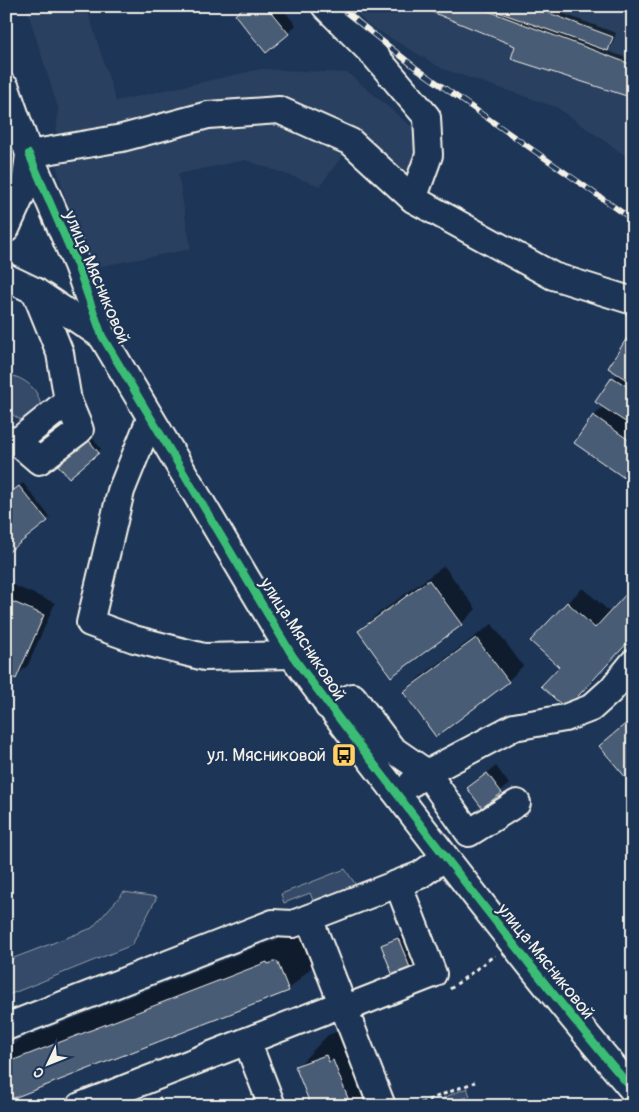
<svg xmlns="http://www.w3.org/2000/svg" width="639" height="1112" font-family="Pangolin,sans-serif">
<style>
.built{fill:#2a4060}
.green{fill:#354a67;stroke:#949ea8}
.shadow{fill:#0007}
.building{fill:#485b74;stroke:#f4f1e8}
.lines{fill:none;stroke-linecap:round;stroke-linejoin:round}
.minor-casing{stroke:#f4f1e8;stroke-width:30}
.path{stroke:#f4f1e8;stroke-width:3;stroke-dasharray:4 4;stroke-linecap:butt}
.minor{stroke:#1d3557;stroke-width:26}
.rail-casing{stroke:#f4f1e8;stroke-width:5.5}
.rail{stroke:#1d3557;stroke-width:4;stroke-dasharray:11;stroke-linecap:butt}
.cycleway-casing{stroke:#1d3557;stroke-width:11}
.cycleway{stroke:#3abd76;stroke-width:8}
.labels{text-anchor:middle;stroke-width:4.5;stroke-linejoin:round;paint-order:stroke}
.street-label{font-size:18px;fill:#f4f1e8;stroke:#1d3557}
.poi-label{font-size:18px;fill:#f4f1e8;stroke:#1d3557;text-anchor:end}
</style>
<rect width="100%" height="100%" fill="#1d3557"/>
<filter id="ink" filterUnits="userSpaceOnUse"><feTurbulence type="fractalNoise" baseFrequency=".02" numOctaves="2"/><feDisplacementMap in="SourceGraphic" scale="10" xChannelSelector="R" yChannelSelector="G"/><feConvolveMatrix kernelMatrix="1 2 1 2 8 2 1 2 1" color-interpolation-filters="sRGB"/></filter>
<g filter="url(#ink)">
<!-- built -->
<g class="built">
<polygon points="26,6 86,6 116,101 261,69 348,73 419,133 407,175 349,147 320,186 245,160 178,174 191,249 86,269 55,161 58,108"/>
<polygon points="350,6 633,6 633,161 556,107 443,69 367,24"/>
<polygon points="633,641 633,699 606,670"/>
</g>
<!-- green -->
<g class="green">
<path d="M6,374C25,378 39,388 41,408L31,421L19,419L6,410Z"/>
<polygon points="345,869 358,888 315,905 310,893 284,903 281,894"/>
<polygon points="124,892 157,897 132,945 6,996 6,961 92,928"/>
<polygon points="467,1088 470,1096 446,1105 443,1098"/>
</g>
<!-- shadow -->
<g class="shadow">
<polygon points="245,6 280,6 296,25 288,33"/>
<polygon points="421,6 542,6 616,33 612,46 607,51 633,60 633,96"/>
<polygon points="633,331 633,482 594,416 604,406 597,402 618,373"/>
<polygon points="74,414 101,449 98,452 44,438"/>
<polygon points="23,483 50,517 47,520 6,497"/>
<polygon points="444,566 476,609 461,624 360,631 375,616"/>
<polygon points="6,582 55,603 28,665 16,677 6,673"/>
<polygon points="583,588 611,613 633,590 633,637 566,708 561,667 567,603"/>
<polygon points="492,624 523,666 508,681 405,692 420,677"/>
<polygon points="633,717 633,784 600,746"/>
<polygon points="496,766 509,784 482,806 469,788"/>
<polygon points="308,930 320,959 288,990 6,1100 6,1041 10,1046 21,1039 299,931"/>
<polygon points="402,935 414,965 410,968 382,945"/>
<polygon points="358,1024 365,1030 395,1106 312,1106 297,1067 328,1035"/>
</g>
<!-- building -->
<g class="building">
<polygon points="245,6 266,6 289,34 266,53 235,15"/>
<polygon points="417,6 475,6 633,65 633,98 511,59 515,46"/>
<polygon points="481,6 530,6 613,37 608,51"/>
<polygon points="633,328 633,384 608,368"/>
<polygon points="612,377 633,390 633,427 595,402"/>
<polygon points="593,415 633,443 633,484 574,443"/>
<polygon points="69,416 99,453 69,478 38,442"/>
<polygon points="19,486 48,521 6,554 6,496"/>
<polygon points="429,580 462,625 391,677 358,631"/>
<polygon points="629,591 633,594 633,625 628,630 633,637 566,709 541,686 559,667 530,641 567,602 595,628"/>
<polygon points="6,599 44,615 16,679 6,674"/>
<polygon points="476,638 509,682 436,737 403,692"/>
<polygon points="630,720 633,723 633,786 599,746"/>
<polygon points="487,773 502,793 482,808 467,788"/>
<polygon points="398,938 411,970 393,976 381,945"/>
<polygon points="277,961 289,991 6,1101 6,1063 267,962 268,964"/>
<polygon points="326,1055 329,1062 333,1060 351,1106 311,1106 295,1066"/>
</g>
<g class="lines">
<defs>
<g id="minor">
<polyline points="325,6 375,56 427,117 429,155 413,199 553,276 633,301"/>
<polyline points="6,88 29,154 25,187 6,229"/>
<path d="M413,199L351,142L279,110L208,115L122,138L29,154L77,265L102,336L292,655C326,703 362,748 397,794C474,895 551,994 633,1090"/>
<polyline points="6,277 35,291 60,353 68,401 17,442 6,439"/>
<polyline points="35,291 102,336"/>
<polyline points="150,419 121,491 90,623 134,639 204,657 292,655"/>
<polyline points="17,442 39,461 80,430 68,401"/>
<polyline points="328,706 353,697 392,749 427,773 514,727 565,718 591,708 611,690 633,663"/>
<polyline points="412,783 427,773 469,833 517,803"/>
<polyline points="309,918 382,1106"/>
<polyline points="344,1009 433,974 398,884"/>
<polyline points="6,1027 273,923 293,924 420,875 444,858"/>
<polyline points="247,1041 272,1106"/>
<polyline points="80,1106 342,1004"/>
</g>
</defs>
<!-- minor casing -->
<use href="#minor" class="minor-casing"/>
<!-- path -->
<g class="path">
<polyline points="450,989 495,955"/>
<polyline points="159,1097 164,1106"/>
<polyline points="413,1106 475,1082"/>
</g>
<!-- minor -->
<use href="#minor" class="minor"/>
<defs>
<polyline id="rail" points="338,6 416,68 633,220"/>
</defs>
<!-- rail casing -->
<use href="#rail" class="rail-casing"/>
<!-- rail -->
<use href="#rail" class="rail"/>
<defs>
<path id="cycleway" d="M29,154L77,265L102,336L292,655C326,703 362,748 397,794C474,895 551,994 633,1090"/>
</defs>
<!-- cycleway casing -->
<use href="#cycleway" class="cycleway-casing"/>
<!-- cycleway -->
<use href="#cycleway" class="cycleway"/>
</g>
</g>
<!-- icons -->
<defs>
<symbol id="bus-square" viewBox="-11 -11 22 22"><rect x="-9" y="-9" width="18" height="18" rx="4" fill="#ffd166" stroke="#1d3557"/><path d="M-5-6H5V4H4V6H2V4H-2V6H-4V4H-5ZM-3.5-4V0h7V-4ZM-3.5 1.2v1.5H-2V1.2ZM2 1.2v1.5H3.5V1.2Z" fill="#111"/></symbol>
</defs>
<g fill-rule="evenodd">
<use href="#bus-square" x="330" y="741" width="28" height="28"/>
</g>
<g class="labels">
<!-- street labels -->
<g class="street-label">
<text transform="translate(97 277) rotate(67)" y="6">улица Мясниковой</text>
<text transform="translate(303 639) rotate(57)" y="6">улица Мясниковой</text>
<text transform="translate(546 961) rotate(51)" y="6">улица Мясниковой</text>
</g>
<!-- poi labels -->
<g class="poi-label">
<text x="326" y="761">ул. Мясниковой</text>
</g>
</g>
<!-- margin -->
<rect width="639" height="1112" fill="none" stroke="#1d3557" stroke-width="25"/>
<rect x="12" y="12" width="614" height="1087" fill="none" stroke="#f4f1e8" stroke-width="2" filter="url(#ink)"/>
<!-- north arrow -->
<g transform="translate(48 1064) rotate(227)" stroke="#1d3557" stroke-width="4" paint-order="stroke">
<path d="M0-4L9 19L0 12L-9 19Z" fill="#f4f1e8"/>
<text y="-8" font-size="14" font-weight="bold" text-anchor="middle" fill="#f4f1e8">С</text>
</g>
</svg>
